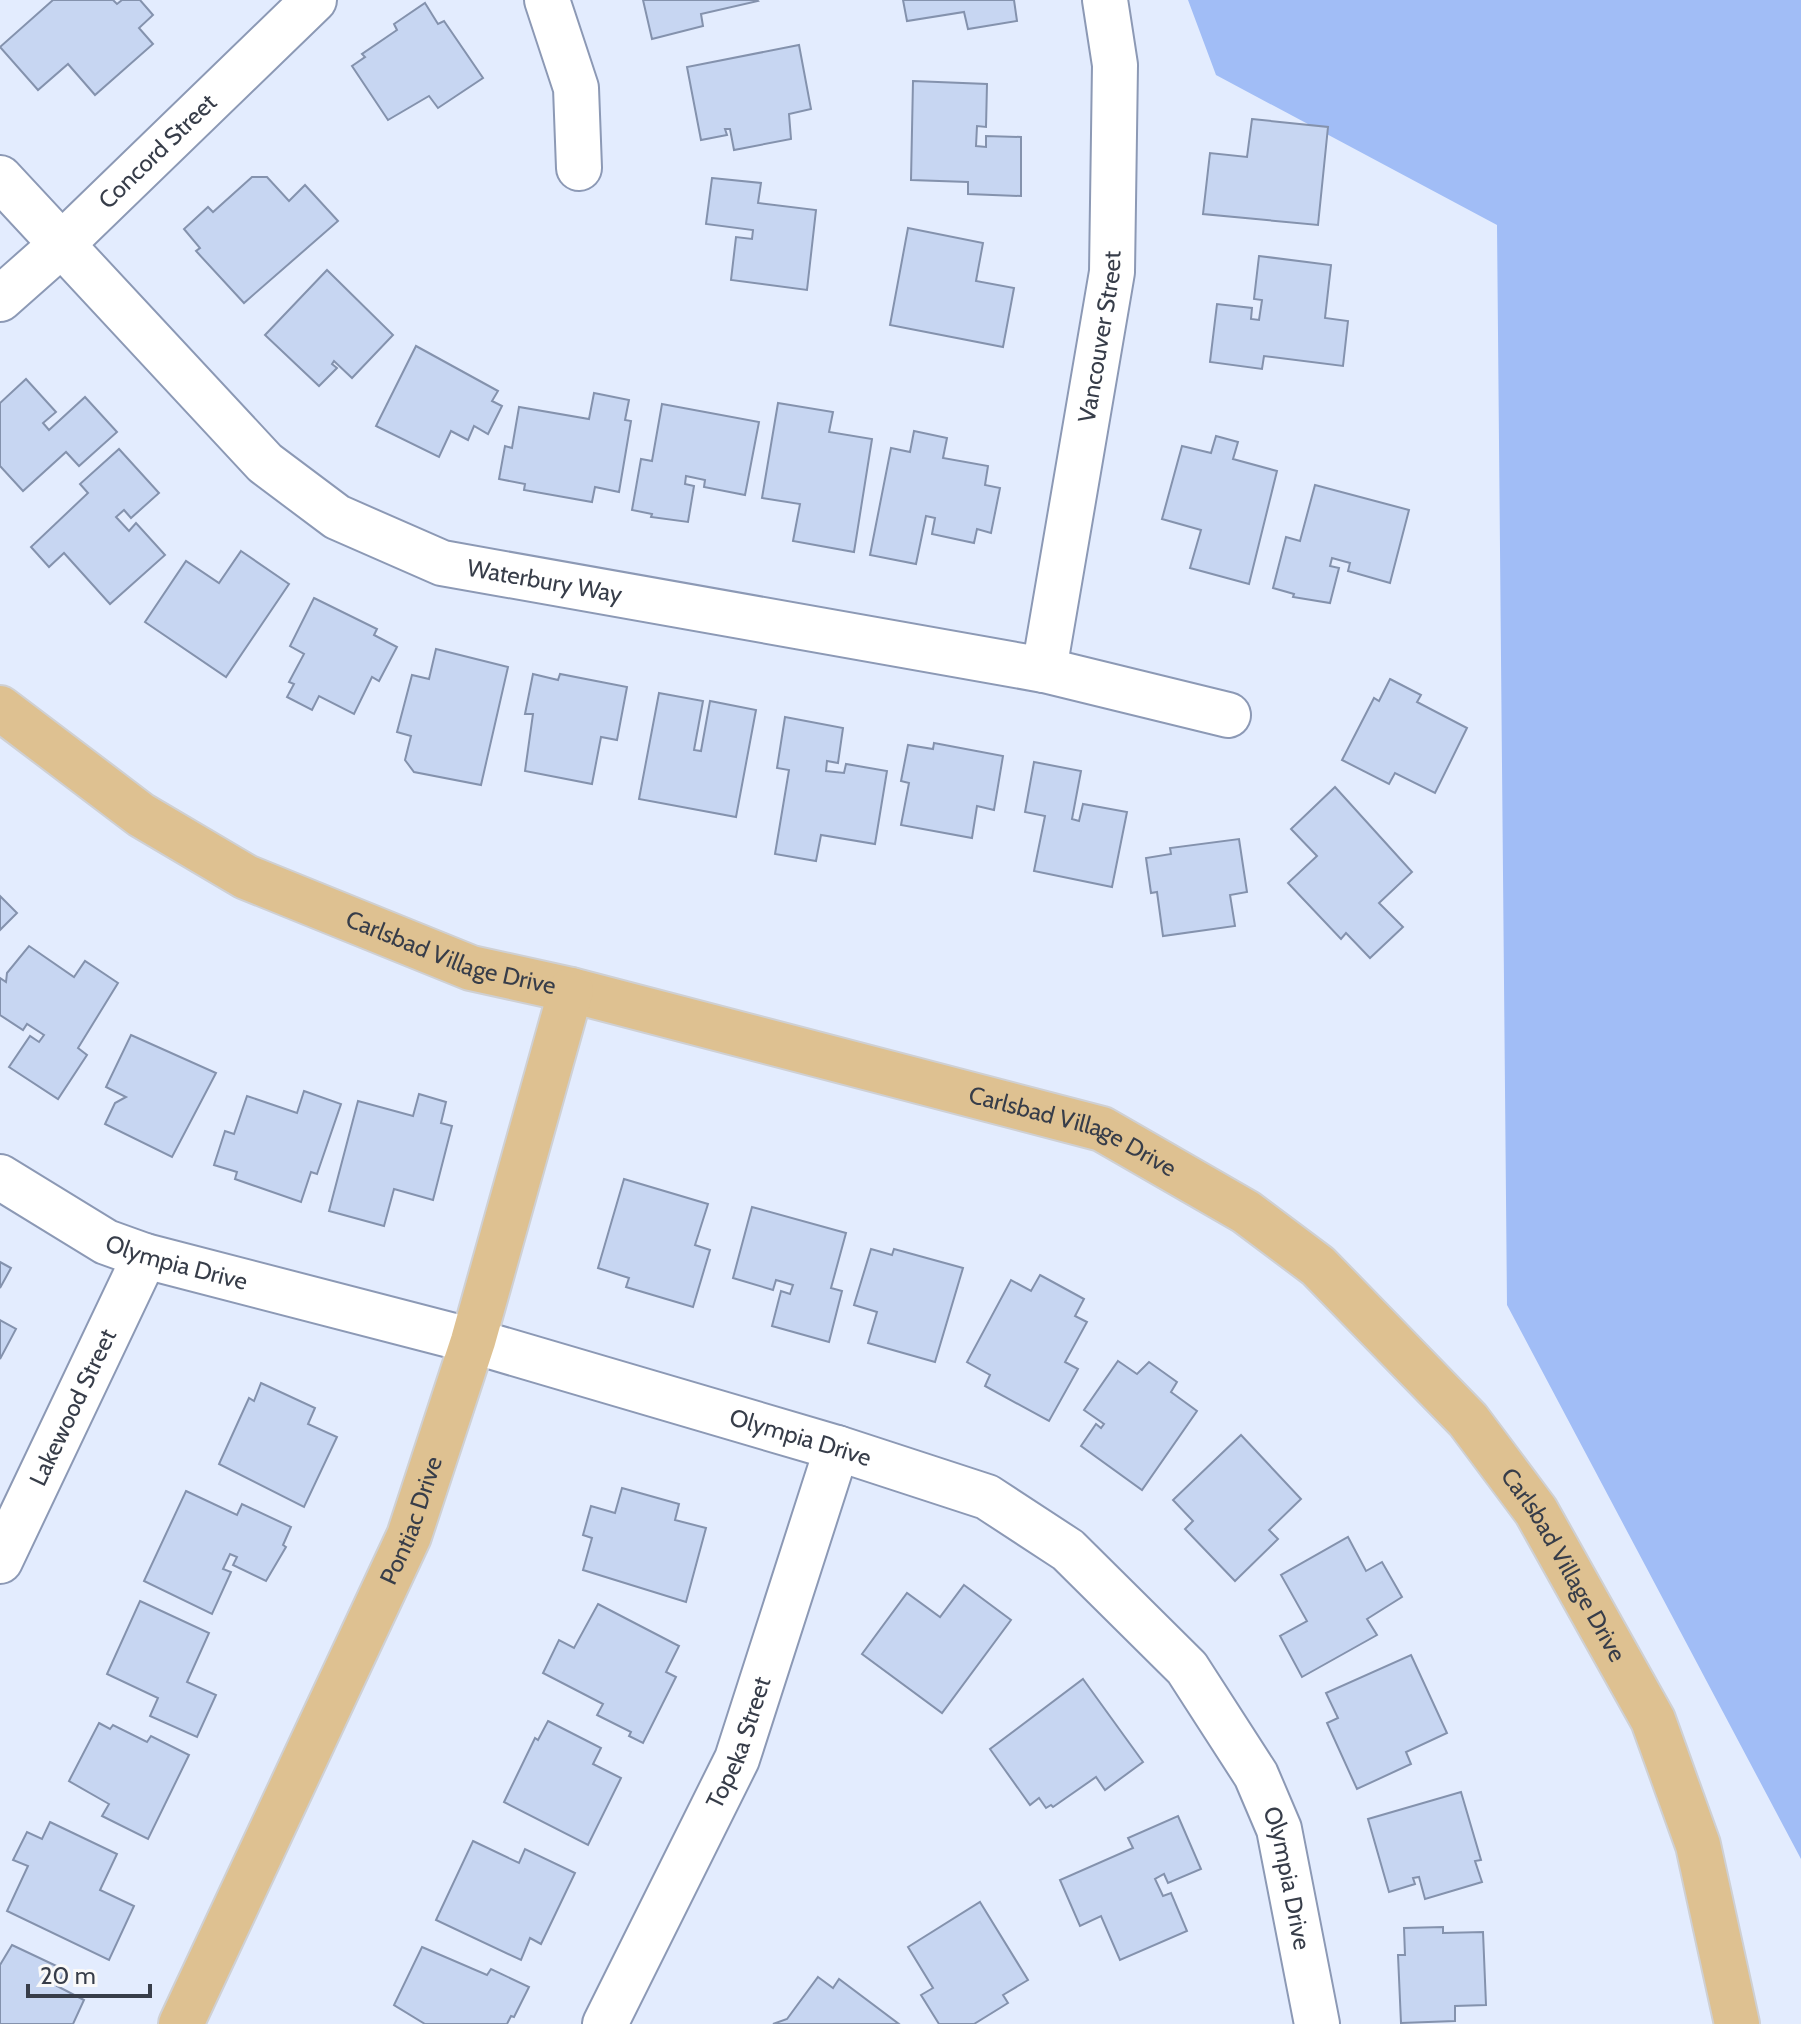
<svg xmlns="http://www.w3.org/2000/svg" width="1801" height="2024" font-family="Cabin,sans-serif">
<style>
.green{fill:#a1bdf6}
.building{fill:#c7d6f2;stroke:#8492ad;stroke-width:2}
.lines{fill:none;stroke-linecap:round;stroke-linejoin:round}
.minor-casing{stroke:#8c99b5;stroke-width:48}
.major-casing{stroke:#cfd0d3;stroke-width:48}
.minor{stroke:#fff;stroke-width:44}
.major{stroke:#dec191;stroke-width:44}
.labels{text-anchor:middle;stroke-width:6;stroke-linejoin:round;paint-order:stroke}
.street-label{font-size:24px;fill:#373d49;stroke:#f9f9f9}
</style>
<rect width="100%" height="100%" fill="#e3ecfe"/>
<!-- green -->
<polygon class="green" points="1188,0 1801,0 1801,1859 1507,1305 1497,225 1216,75"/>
<!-- building -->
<g class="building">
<polygon points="53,0 113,0 117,4 122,0 140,0 153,15 139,28 153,44 95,95 68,64 38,90 0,47"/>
<polygon points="643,0 757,0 758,1 701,14 703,26 652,39"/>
<polygon points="903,0 1014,0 1017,21 968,29 964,12 907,21"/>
<polygon points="425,3 438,24 444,21 483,78 438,108 429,96 388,120 352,66 365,57 362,54 397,30 394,24"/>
<polygon points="799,45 811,109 789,114 791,139 734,150 730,129 725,129 727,135 701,140 687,67"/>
<polygon points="913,81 987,84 986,127 977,126 976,146 986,147 986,136 1021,137 1021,196 968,194 968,182 911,180"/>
<polygon points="1252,119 1328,127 1318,225 1203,214 1210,153 1247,157"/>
<polygon points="252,177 267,177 289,201 305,185 338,221 244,303 196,251 200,248 184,229 208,207 213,212"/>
<polygon points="712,178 761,183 758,203 816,210 807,290 731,280 736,237 752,239 753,230 706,224"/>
<polygon points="908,228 983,243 976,281 1014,288 1003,347 890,325"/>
<polygon points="1259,256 1331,265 1325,318 1348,321 1343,366 1264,356 1262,369 1210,362 1217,304 1252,308 1251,319 1259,320 1262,300 1254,299"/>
<polygon points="327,270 393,335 352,378 334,361 332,364 337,368 319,386 265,335"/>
<polygon points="416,346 498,391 492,401 502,406 488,434 474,426 468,440 451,431 439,457 376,426"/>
<polygon points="26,379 56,412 43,423 49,430 85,397 117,432 79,466 66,452 23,491 0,466 0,403"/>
<polygon points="594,393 629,400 625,420 631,421 619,492 595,487 592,502 524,490 525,484 499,479 505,446 512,448 519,407 589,419"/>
<polygon points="778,403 833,412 829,432 872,439 854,552 793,541 800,504 762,498"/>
<polygon points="662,404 759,422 745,495 704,487 705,480 686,476 685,484 694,486 688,522 651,517 652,514 632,510 641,459 652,461"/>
<polygon points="914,431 947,438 943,458 988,466 985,485 1000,488 991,533 977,529 974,543 932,534 935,518 926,516 916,564 870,555 891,448 910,452"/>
<polygon points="1216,436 1238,442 1233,459 1277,471 1249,584 1190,568 1201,530 1162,519 1182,446 1211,453"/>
<polygon points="119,449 159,493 131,518 124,510 116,517 129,531 136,523 165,555 110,604 64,553 49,567 31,547 88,493 80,484"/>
<polygon points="1315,485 1409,510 1390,583 1348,571 1350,563 1332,558 1330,566 1339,568 1330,603 1293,597 1294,594 1273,588 1286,537 1300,541"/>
<polygon points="241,551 289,584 226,677 145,622 186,561 219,583"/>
<polygon points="314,598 377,629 374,635 397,647 379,681 372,677 354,714 319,696 312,710 287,697 294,684 289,682 304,654 290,646"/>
<polygon points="436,649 508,667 481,785 414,772 405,760 411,736 397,732 412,675 429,679"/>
<polygon points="533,674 558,680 560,674 627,687 617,740 601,737 592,784 525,771 533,714 525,714"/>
<polygon points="1390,679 1421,695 1417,702 1467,728 1435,793 1395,773 1389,784 1342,760 1374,698 1379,701"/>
<polygon points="659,693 703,701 694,750 701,751 710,701 756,710 736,817 639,799"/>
<polygon points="785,717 843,728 838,763 827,761 826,771 844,773 846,764 887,771 875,844 821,835 816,861 775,854 789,770 777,768"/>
<polygon points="934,743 1003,756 994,810 977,806 972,838 901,825 909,783 901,781 908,745 933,749"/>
<polygon points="1034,762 1081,771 1072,819 1079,821 1083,804 1127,812 1112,887 1034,871 1045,816 1025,812"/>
<polygon points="1335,787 1412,872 1379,903 1403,927 1370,958 1346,933 1341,939 1288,883 1317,856 1291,829"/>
<polygon points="1239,839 1247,892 1230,895 1235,926 1163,936 1157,892 1151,893 1146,858 1171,854 1170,848"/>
<polygon points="0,896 17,913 0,930"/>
<polygon points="29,946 74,977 85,961 118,983 78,1048 87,1055 58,1099 9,1067 30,1036 39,1042 44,1035 27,1024 23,1030 0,1015 0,978 6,982 7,973"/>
<polygon points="131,1035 216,1073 172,1157 105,1124 115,1103 126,1097 106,1087"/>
<polygon points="304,1091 341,1104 317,1174 311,1172 301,1202 235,1179 237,1172 214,1165 225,1131 234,1134 247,1096 297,1113"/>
<polygon points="419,1094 446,1102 441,1123 452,1126 433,1200 394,1189 384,1226 329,1211 358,1101 413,1116"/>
<polygon points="624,1179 708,1204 695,1245 710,1250 693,1307 626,1287 629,1278 598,1268"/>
<polygon points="752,1207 846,1233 831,1288 842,1291 829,1342 772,1326 781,1291 790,1294 793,1285 776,1280 773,1290 733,1278"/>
<polygon points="871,1249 892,1255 894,1249 963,1268 935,1362 868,1343 877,1312 854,1305"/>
<polygon points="0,1262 11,1268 0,1288"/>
<polygon points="1040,1275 1084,1299 1075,1316 1087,1322 1065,1362 1078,1369 1049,1421 985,1386 990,1375 967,1362 1011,1280 1031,1291"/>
<polygon points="0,1320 16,1329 0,1359"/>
<polygon points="1118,1361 1137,1374 1149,1362 1177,1382 1171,1392 1197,1411 1142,1490 1081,1446 1096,1424 1101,1428 1104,1424 1084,1410"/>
<polygon points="261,1383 315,1408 308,1424 337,1437 304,1507 219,1464 249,1398 254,1401"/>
<polygon points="1241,1435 1301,1499 1269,1530 1278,1539 1235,1581 1185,1529 1193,1521 1173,1500"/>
<polygon points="622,1488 679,1504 675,1520 706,1528 686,1602 583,1570 592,1538 583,1535 591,1506 615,1513"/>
<polygon points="186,1491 237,1515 242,1504 291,1527 283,1545 286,1547 266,1581 233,1565 237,1557 230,1554 223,1569 231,1572 212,1614 144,1581"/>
<polygon points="1348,1537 1366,1571 1382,1562 1402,1597 1367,1619 1377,1635 1302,1677 1280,1636 1307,1621 1281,1575"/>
<polygon points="964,1585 1011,1620 942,1713 862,1654 907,1593 940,1617"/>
<polygon points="140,1601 209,1633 187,1682 216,1695 197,1737 150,1716 158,1698 107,1674"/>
<polygon points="598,1604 679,1646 666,1672 676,1677 643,1743 629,1736 631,1732 597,1715 603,1704 543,1673 559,1640 574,1648"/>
<polygon points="1411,1655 1447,1733 1406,1752 1411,1764 1357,1789 1327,1723 1338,1718 1326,1693"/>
<polygon points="1083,1679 1143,1762 1105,1790 1096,1777 1053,1807 1051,1805 1046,1808 1039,1798 1030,1805 990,1749"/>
<polygon points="548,1721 601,1748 593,1764 621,1778 588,1845 504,1802 535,1738 538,1740"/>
<polygon points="99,1723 110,1729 113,1725 147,1742 151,1736 189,1755 148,1839 102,1816 109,1804 69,1781"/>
<polygon points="1461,1792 1481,1860 1475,1861 1482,1882 1425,1899 1419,1877 1413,1878 1415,1884 1389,1892 1368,1819"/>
<polygon points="1178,1816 1201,1869 1168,1883 1164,1874 1155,1879 1163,1896 1171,1893 1187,1931 1120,1960 1101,1916 1080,1926 1060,1880 1133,1848 1128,1838"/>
<polygon points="50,1822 117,1854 100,1890 134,1906 109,1960 7,1911 28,1866 13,1860 27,1832 42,1839"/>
<polygon points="473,1841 519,1863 525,1849 575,1873 541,1944 530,1938 521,1960 436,1920"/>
<polygon points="980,1902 1028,1980 1003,1995 1008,2003 974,2024 939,2024 921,1995 933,1988 908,1947"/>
<polygon points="1443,1927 1443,1933 1483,1932 1486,2005 1455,2006 1455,2021 1401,2023 1398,1955 1405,1955 1404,1928"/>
<polygon points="12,1945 65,1970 57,1986 84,2000 73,2024 0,2024 0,1965"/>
<polygon points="422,1947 487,1975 491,1969 529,1987 514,2017 511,2016 507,2024 425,2024 394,2005"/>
<polygon points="818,1977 833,1988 839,1979 899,2024 773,2024 787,2019"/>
</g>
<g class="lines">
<defs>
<g id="minor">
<polyline points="547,0 576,88 579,168"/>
<path id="s1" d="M0,178L265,463L337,517L442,563L1044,670L1228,715"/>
<path id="s2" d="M0,299L61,245L314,0"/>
<path id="s3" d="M1044,670L1112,272L1115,65L1105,0"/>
<path id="s4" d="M0,1177L106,1242L145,1256L473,1341L837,1448L987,1497L1068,1550L1187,1668L1256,1775L1279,1829L1317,2024"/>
<path id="s5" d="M0,1561L145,1256"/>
<path id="s6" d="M605,2024L737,1759L837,1448"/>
</g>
<g id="major">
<path id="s7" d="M0,708L141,815L246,877L471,968L571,990L1102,1129L1246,1212L1318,1266L1468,1420L1536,1511L1653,1720L1698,1845L1737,2024"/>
<path id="s8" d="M181,2024L409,1536L473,1341L571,990"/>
</g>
</defs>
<!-- minor casing -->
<use href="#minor" class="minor-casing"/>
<!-- major casing -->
<use href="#major" class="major-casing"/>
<!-- minor -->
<use href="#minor" class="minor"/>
<!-- major -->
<use href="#major" class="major"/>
</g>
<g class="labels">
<!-- street labels -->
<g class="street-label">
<text dy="8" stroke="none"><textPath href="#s2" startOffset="216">Concord Street</textPath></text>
<text dy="8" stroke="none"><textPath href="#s3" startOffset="338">Vancouver Street</textPath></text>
<text dy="8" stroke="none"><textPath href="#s1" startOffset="698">Waterbury Way</textPath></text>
<text dy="8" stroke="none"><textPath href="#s7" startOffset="518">Carlsbad Village Drive</textPath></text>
<text dy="8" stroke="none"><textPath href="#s7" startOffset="1166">Carlsbad Village Drive</textPath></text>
<text dy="8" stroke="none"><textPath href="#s4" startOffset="198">Olympia Drive</textPath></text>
<text dy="8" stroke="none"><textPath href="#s5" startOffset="170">Lakewood Street</textPath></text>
<text dy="8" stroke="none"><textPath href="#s4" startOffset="846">Olympia Drive</textPath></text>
<text dy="8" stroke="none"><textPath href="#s8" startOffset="554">Pontiac Drive</textPath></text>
<text dy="8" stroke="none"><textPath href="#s7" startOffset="1838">Carlsbad Village Drive</textPath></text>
<text dy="8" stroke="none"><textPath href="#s6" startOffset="312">Topeka Street</textPath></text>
<text dy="8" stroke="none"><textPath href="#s4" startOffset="1542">Olympia Drive</textPath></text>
</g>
</g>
<!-- scale -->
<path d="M28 1984v12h122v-12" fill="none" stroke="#373d49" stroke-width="4"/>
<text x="40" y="1984" font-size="24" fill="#373d49" stroke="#f9f9f9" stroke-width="6" paint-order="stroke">20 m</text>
</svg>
